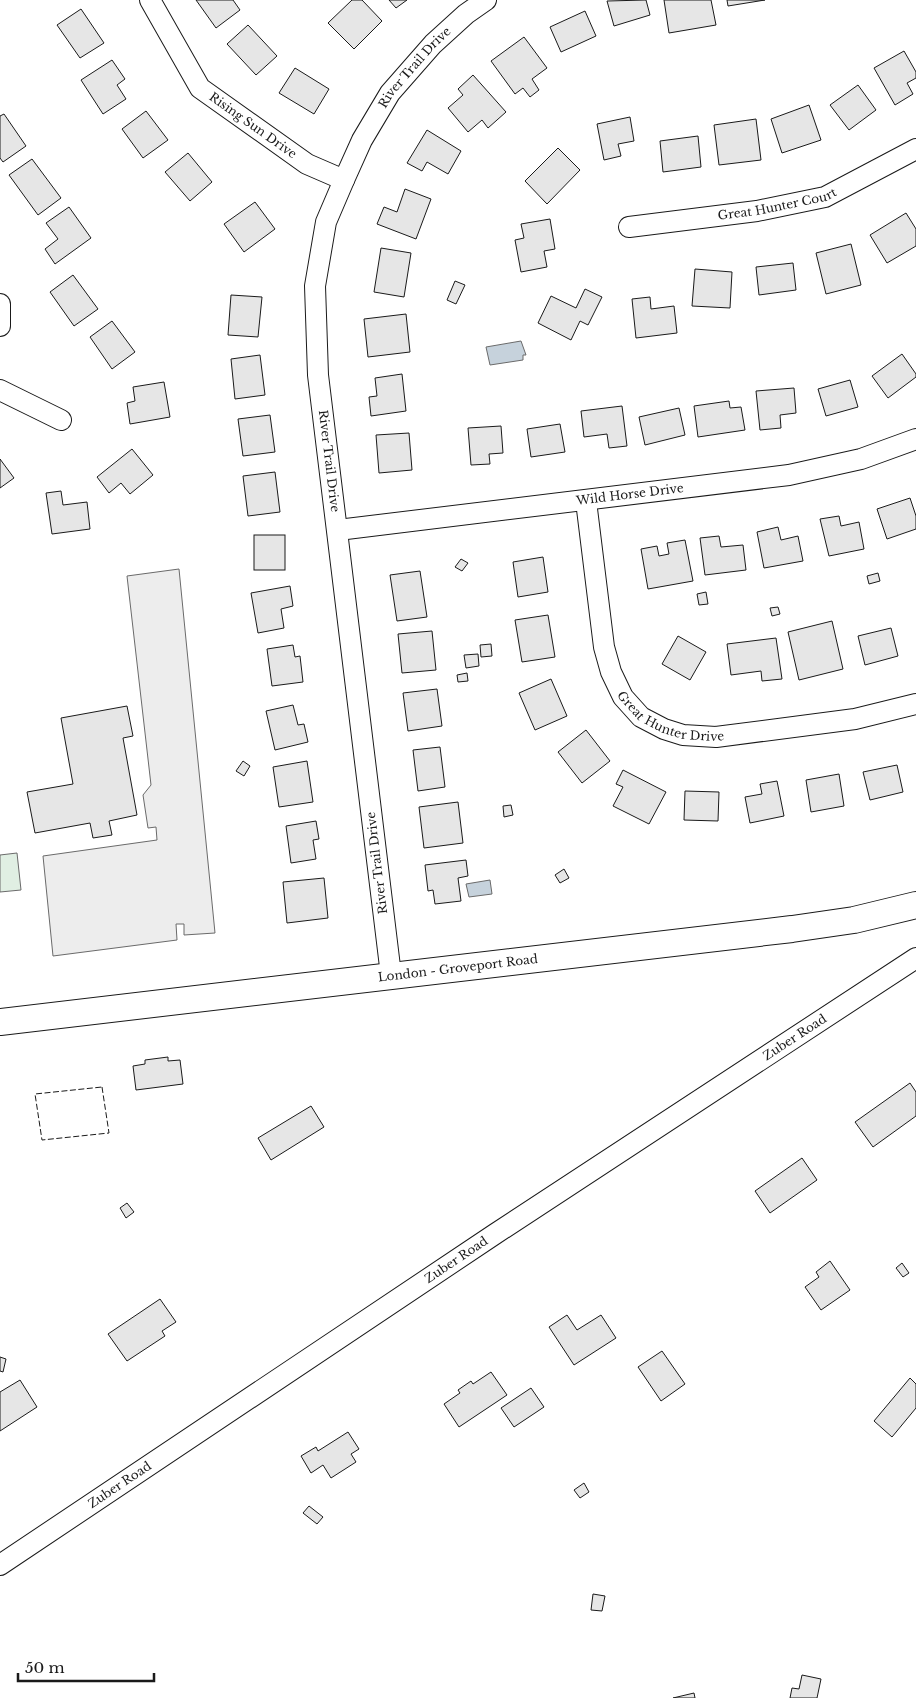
<svg xmlns="http://www.w3.org/2000/svg" width="916" height="1698" font-family="'Libre Baskerville',serif">
<style>
.green{fill:#e0efe3;stroke:#6a6a6a}
.parking{fill:#ededed;stroke:#6a6a6a}
.water{fill:#c6d2dc;stroke:#6a6a6a}
.building{fill:#e6e6e6;stroke:#1a1a1a}
.lines{fill:none;stroke-linecap:round;stroke-linejoin:round}
.minor-casing{stroke:#1a1a1a;stroke-width:22}
.major-casing{stroke:#1a1a1a;stroke-width:28}
.minor{stroke:#fff;stroke-width:20}
.major{stroke:#fff;stroke-width:26}
.fence{stroke:#1a1a1a;stroke-width:1;stroke-dasharray:6 2.5;stroke-linecap:butt}
.labels{text-anchor:middle;stroke-width:4;stroke-linejoin:round;paint-order:stroke}
.street-label{font-size:12px;fill:#1a1a1a;stroke:#fff}
</style>
<rect width="100%" height="100%" fill="#fff"/>
<!-- green -->
<polygon class="green" points="17,853 21,890 0,892 0,855"/>
<!-- parking -->
<polygon class="parking" points="179,569 215,933 184,935 184,924 176,924 177,940 53,956 43,856 157,840 156,827 148,828 143,795 151,785 127,576"/>
<!-- water -->
<g class="water">
<polygon points="521,341 526,355 523,355 523,360 490,365 486,347"/>
<polygon points="490,880 492,894 469,897 466,884"/>
</g>
<!-- building -->
<g class="building">
<polygon points="196,0 233,0 240,10 216,28"/>
<polygon points="352,0 362,0 382,21 354,49 328,23"/>
<polygon points="389,0 407,0 396,8"/>
<polygon points="646,0 650,15 614,26 607,1"/>
<polygon points="664,0 711,0 716,25 669,33"/>
<polygon points="727,0 765,0 728,6"/>
<polygon points="81,9 104,43 80,58 57,25"/>
<polygon points="585,11 596,36 561,52 550,27"/>
<polygon points="248,25 277,56 256,75 227,44"/>
<polygon points="524,37 547,68 532,79 539,90 530,97 523,88 515,94 491,61"/>
<polygon points="904,51 916,72 916,78 907,83 913,94 895,105 874,68"/>
<polygon points="112,60 125,79 117,85 126,99 103,114 81,80"/>
<polygon points="295,68 329,89 314,114 279,93"/>
<polygon points="473,75 506,112 488,128 482,120 468,132 448,108 463,95 458,89"/>
<polygon points="858,85 876,110 849,130 830,105"/>
<polygon points="809,105 821,140 782,153 771,119"/>
<polygon points="146,111 168,140 143,158 122,129"/>
<polygon points="4,114 26,146 3,162 0,158 0,116"/>
<polygon points="630,117 634,141 618,144 621,156 604,160 597,124"/>
<polygon points="756,119 761,160 719,165 714,125"/>
<polygon points="427,130 461,151 448,174 427,162 422,171 407,163"/>
<polygon points="698,136 701,167 663,172 660,141"/>
<polygon points="558,148 580,170 547,204 525,181"/>
<polygon points="188,153 212,182 190,201 165,172"/>
<polygon points="32,159 61,198 38,215 9,175"/>
<polygon points="405,189 431,199 416,239 377,224 384,207 397,212"/>
<polygon points="255,202 275,229 244,252 224,224"/>
<polygon points="69,207 91,238 55,264 45,249 58,239 46,223"/>
<polygon points="906,213 916,229 916,246 887,263 870,235"/>
<polygon points="550,219 555,249 544,251 547,267 521,272 515,240 524,238 521,224"/>
<polygon points="851,244 861,285 826,294 816,253"/>
<polygon points="381,248 411,253 404,297 374,292"/>
<polygon points="793,263 796,290 759,295 756,267"/>
<polygon points="695,269 732,272 730,308 692,306"/>
<polygon points="73,275 98,309 74,326 50,292"/>
<polygon points="455,281 465,285 456,304 447,300"/>
<polygon points="585,289 602,297 588,325 580,321 571,340 538,323 551,296 576,308"/>
<polygon points="231,295 262,297 258,337 228,335"/>
<polygon points="650,297 651,309 674,306 677,333 636,338 632,299"/>
<polygon points="406,314 410,352 368,357 364,319"/>
<polygon points="112,321 135,352 112,369 90,337"/>
<polygon points="902,354 916,374 916,377 888,398 872,376"/>
<polygon points="260,355 265,395 235,399 231,359"/>
<polygon points="402,374 406,411 371,416 369,397 377,396 375,378"/>
<polygon points="850,380 858,407 826,416 818,389"/>
<polygon points="164,382 170,417 130,424 127,403 135,401 133,387"/>
<polygon points="794,388 796,413 780,415 781,428 760,430 756,391"/>
<polygon points="729,401 730,408 741,407 745,430 698,437 694,406"/>
<polygon points="622,406 627,446 609,448 607,434 584,437 581,411"/>
<polygon points="679,408 685,435 645,445 639,417"/>
<polygon points="270,415 275,452 243,456 238,419"/>
<polygon points="560,424 565,452 531,457 527,429"/>
<polygon points="501,426 503,453 489,454 490,464 471,465 468,428"/>
<polygon points="409,433 412,470 379,473 376,435"/>
<polygon points="132,449 153,475 130,494 121,483 109,493 97,477"/>
<polygon points="0,459 14,478 0,488"/>
<polygon points="275,472 280,512 248,516 243,476"/>
<polygon points="61,491 63,505 87,502 90,529 52,534 46,493"/>
<polygon points="910,498 916,516 916,529 887,539 877,509"/>
<polygon points="839,516 841,526 859,522 864,549 829,556 820,519"/>
<polygon points="778,527 781,540 798,536 803,561 764,568 757,532"/>
<rect x="254" y="535" width="31" height="35"/>
<polygon points="719,536 721,547 743,545 746,570 705,575 700,538"/>
<polygon points="685,540 693,581 648,589 641,549 657,546 659,556 669,554 667,543"/>
<polygon points="543,557 548,592 518,597 513,562"/>
<polygon points="461,559 468,563 462,571 455,567"/>
<polygon points="420,571 427,617 397,621 390,575"/>
<polygon points="878,573 880,581 869,584 867,576"/>
<polygon points="290,586 293,606 281,609 284,628 258,633 251,593"/>
<polygon points="706,592 708,604 699,605 697,594"/>
<polygon points="778,607 780,614 772,616 770,608"/>
<polygon points="548,615 555,657 522,662 515,620"/>
<polygon points="832,621 843,669 799,680 788,632"/>
<polygon points="891,628 898,656 865,665 858,636"/>
<polygon points="432,631 436,670 402,673 398,634"/>
<polygon points="678,636 706,652 690,680 662,664"/>
<polygon points="776,638 782,679 762,681 761,671 731,675 727,644"/>
<polygon points="491,644 492,656 481,657 480,645"/>
<polygon points="293,645 295,657 300,656 303,682 272,686 267,649"/>
<polygon points="478,654 479,666 466,668 464,655"/>
<polygon points="467,673 468,681 458,682 457,675"/>
<polygon points="551,679 567,716 535,730 519,693"/>
<polygon points="437,689 442,726 408,731 403,693"/>
<polygon points="293,705 298,725 304,724 308,742 275,750 266,711"/>
<polygon points="127,706 133,736 123,738 137,815 109,821 112,835 93,838 90,823 35,833 27,792 73,784 61,718"/>
<polygon points="586,730 610,761 582,783 558,752"/>
<polygon points="440,747 445,787 418,791 413,750"/>
<polygon points="243,761 250,766 244,776 236,771"/>
<polygon points="307,761 313,802 279,807 273,767"/>
<polygon points="897,765 903,792 870,800 863,772"/>
<polygon points="623,770 666,792 649,824 613,806 623,787 616,784"/>
<polygon points="839,774 844,806 811,812 806,780"/>
<polygon points="777,781 784,816 750,823 745,797 762,794 760,784"/>
<polygon points="685,791 719,792 718,821 684,820"/>
<polygon points="458,802 463,843 424,848 419,807"/>
<polygon points="511,805 513,815 504,817 503,806"/>
<polygon points="316,821 319,839 313,840 316,859 291,863 286,826"/>
<polygon points="466,860 468,876 458,878 461,901 435,904 433,890 428,891 425,865"/>
<polygon points="564,869 569,878 560,883 555,875"/>
<polygon points="324,878 328,918 287,923 283,882"/>
<polygon points="168,1057 168,1061 180,1060 183,1084 136,1090 133,1066 145,1064 145,1060"/>
<polygon points="910,1083 916,1092 916,1116 873,1147 855,1122"/>
<polygon points="311,1106 324,1127 271,1160 258,1138"/>
<polygon points="802,1158 817,1180 770,1213 755,1191"/>
<polygon points="127,1203 134,1212 126,1218 120,1208"/>
<polygon points="830,1261 850,1290 821,1310 805,1287 819,1277 816,1272"/>
<polygon points="902,1263 909,1273 903,1277 896,1268"/>
<polygon points="160,1299 176,1322 162,1331 165,1336 127,1361 108,1334"/>
<polygon points="567,1315 577,1330 601,1315 616,1338 574,1365 549,1327"/>
<polygon points="662,1351 685,1384 661,1401 638,1367"/>
<polygon points="0,1357 6,1359 3,1372 0,1371"/>
<polygon points="491,1372 507,1395 459,1427 444,1404 460,1393 458,1390 471,1381 473,1384"/>
<polygon points="910,1378 916,1384 916,1408 892,1437 874,1421"/>
<polygon points="20,1380 37,1407 0,1431 0,1392"/>
<polygon points="531,1388 544,1407 514,1427 501,1408"/>
<polygon points="348,1432 359,1449 351,1454 356,1462 331,1478 323,1465 311,1473 301,1456 316,1447 318,1451"/>
<polygon points="584,1483 589,1492 580,1498 574,1490"/>
<polygon points="309,1506 323,1517 317,1524 303,1513"/>
<polygon points="593,1594 605,1596 602,1611 591,1610"/>
<polygon points="802,1675 821,1679 817,1698 790,1698 792,1688 799,1689"/>
<polygon points="694,1693 695,1698 673,1698"/>
</g>
<g class="lines">
<defs>
<g id="minor">
<path id="s1" d="M150,0L200,88L307,164L344,180"/>
<path id="s2" d="M629,227L757,211L825,197L916,149"/>
<polyline points="0,304 0,326"/>
<polyline points="0,390 61,420"/>
<path id="s3" d="M586,501L604,647L611,672L623,697L641,717L664,729L683,735L716,737L855,719L916,704"/>
<path id="s4" d="M338,530L789,475L861,459L916,439"/>
<path id="s5" d="M391,975L318,375L315,286L326,222L344,180L362,140L390,93L433,44L466,14L486,0"/>
<path id="s6" d="M0,1565L495,1234L916,958"/>
</g>
<g id="major">
<path id="s7" d="M0,1022L792,929L854,920L916,905"/>
</g>
</defs>
<!-- minor casing -->
<use href="#minor" class="minor-casing"/>
<!-- major casing -->
<use href="#major" class="major-casing"/>
<!-- minor -->
<use href="#minor" class="minor"/>
<!-- major -->
<use href="#major" class="major"/>
<!-- fence -->
<polygon class="fence" points="102,1087 109,1133 42,1140 35,1094"/>
</g>
<g class="labels">
<!-- street labels -->
<g class="street-label">
<text dy="4" stroke="none"><textPath href="#s5" startOffset="938">River Trail Drive</textPath></text>
<text dy="4" stroke="none"><textPath href="#s1" startOffset="166">Rising Sun Drive</textPath></text>
<text dy="4" stroke="none"><textPath href="#s2" startOffset="150">Great Hunter Court</textPath></text>
<text transform="translate(329 461) rotate(83)" y="4">River Trail Drive</text>
<text dy="4" stroke="none"><textPath href="#s4" startOffset="294">Wild Horse Drive</textPath></text>
<text dy="4" stroke="none"><textPath href="#s3" startOffset="255">Great Hunter Drive</textPath></text>
<text transform="translate(377 863) rotate(-97)" y="4">River Trail Drive</text>
<text dy="4" stroke="none"><textPath href="#s7" startOffset="461">London - Groveport Road</textPath></text>
<text dy="4" stroke="none"><textPath href="#s6" startOffset="954">Zuber Road</textPath></text>
<text dy="4" stroke="none"><textPath href="#s6" startOffset="549">Zuber Road</textPath></text>
<text dy="4" stroke="none"><textPath href="#s6" startOffset="144">Zuber Road</textPath></text>
</g>
</g>
<!-- scale -->
<path d="M18 1673v8h136v-8" fill="none" stroke="#1a1a1a" stroke-width="2.5"/>
<text x="25" y="1673" font-size="15" fill="#1a1a1a" stroke="#ffffff" stroke-width="4" paint-order="stroke">50 m</text>
</svg>
